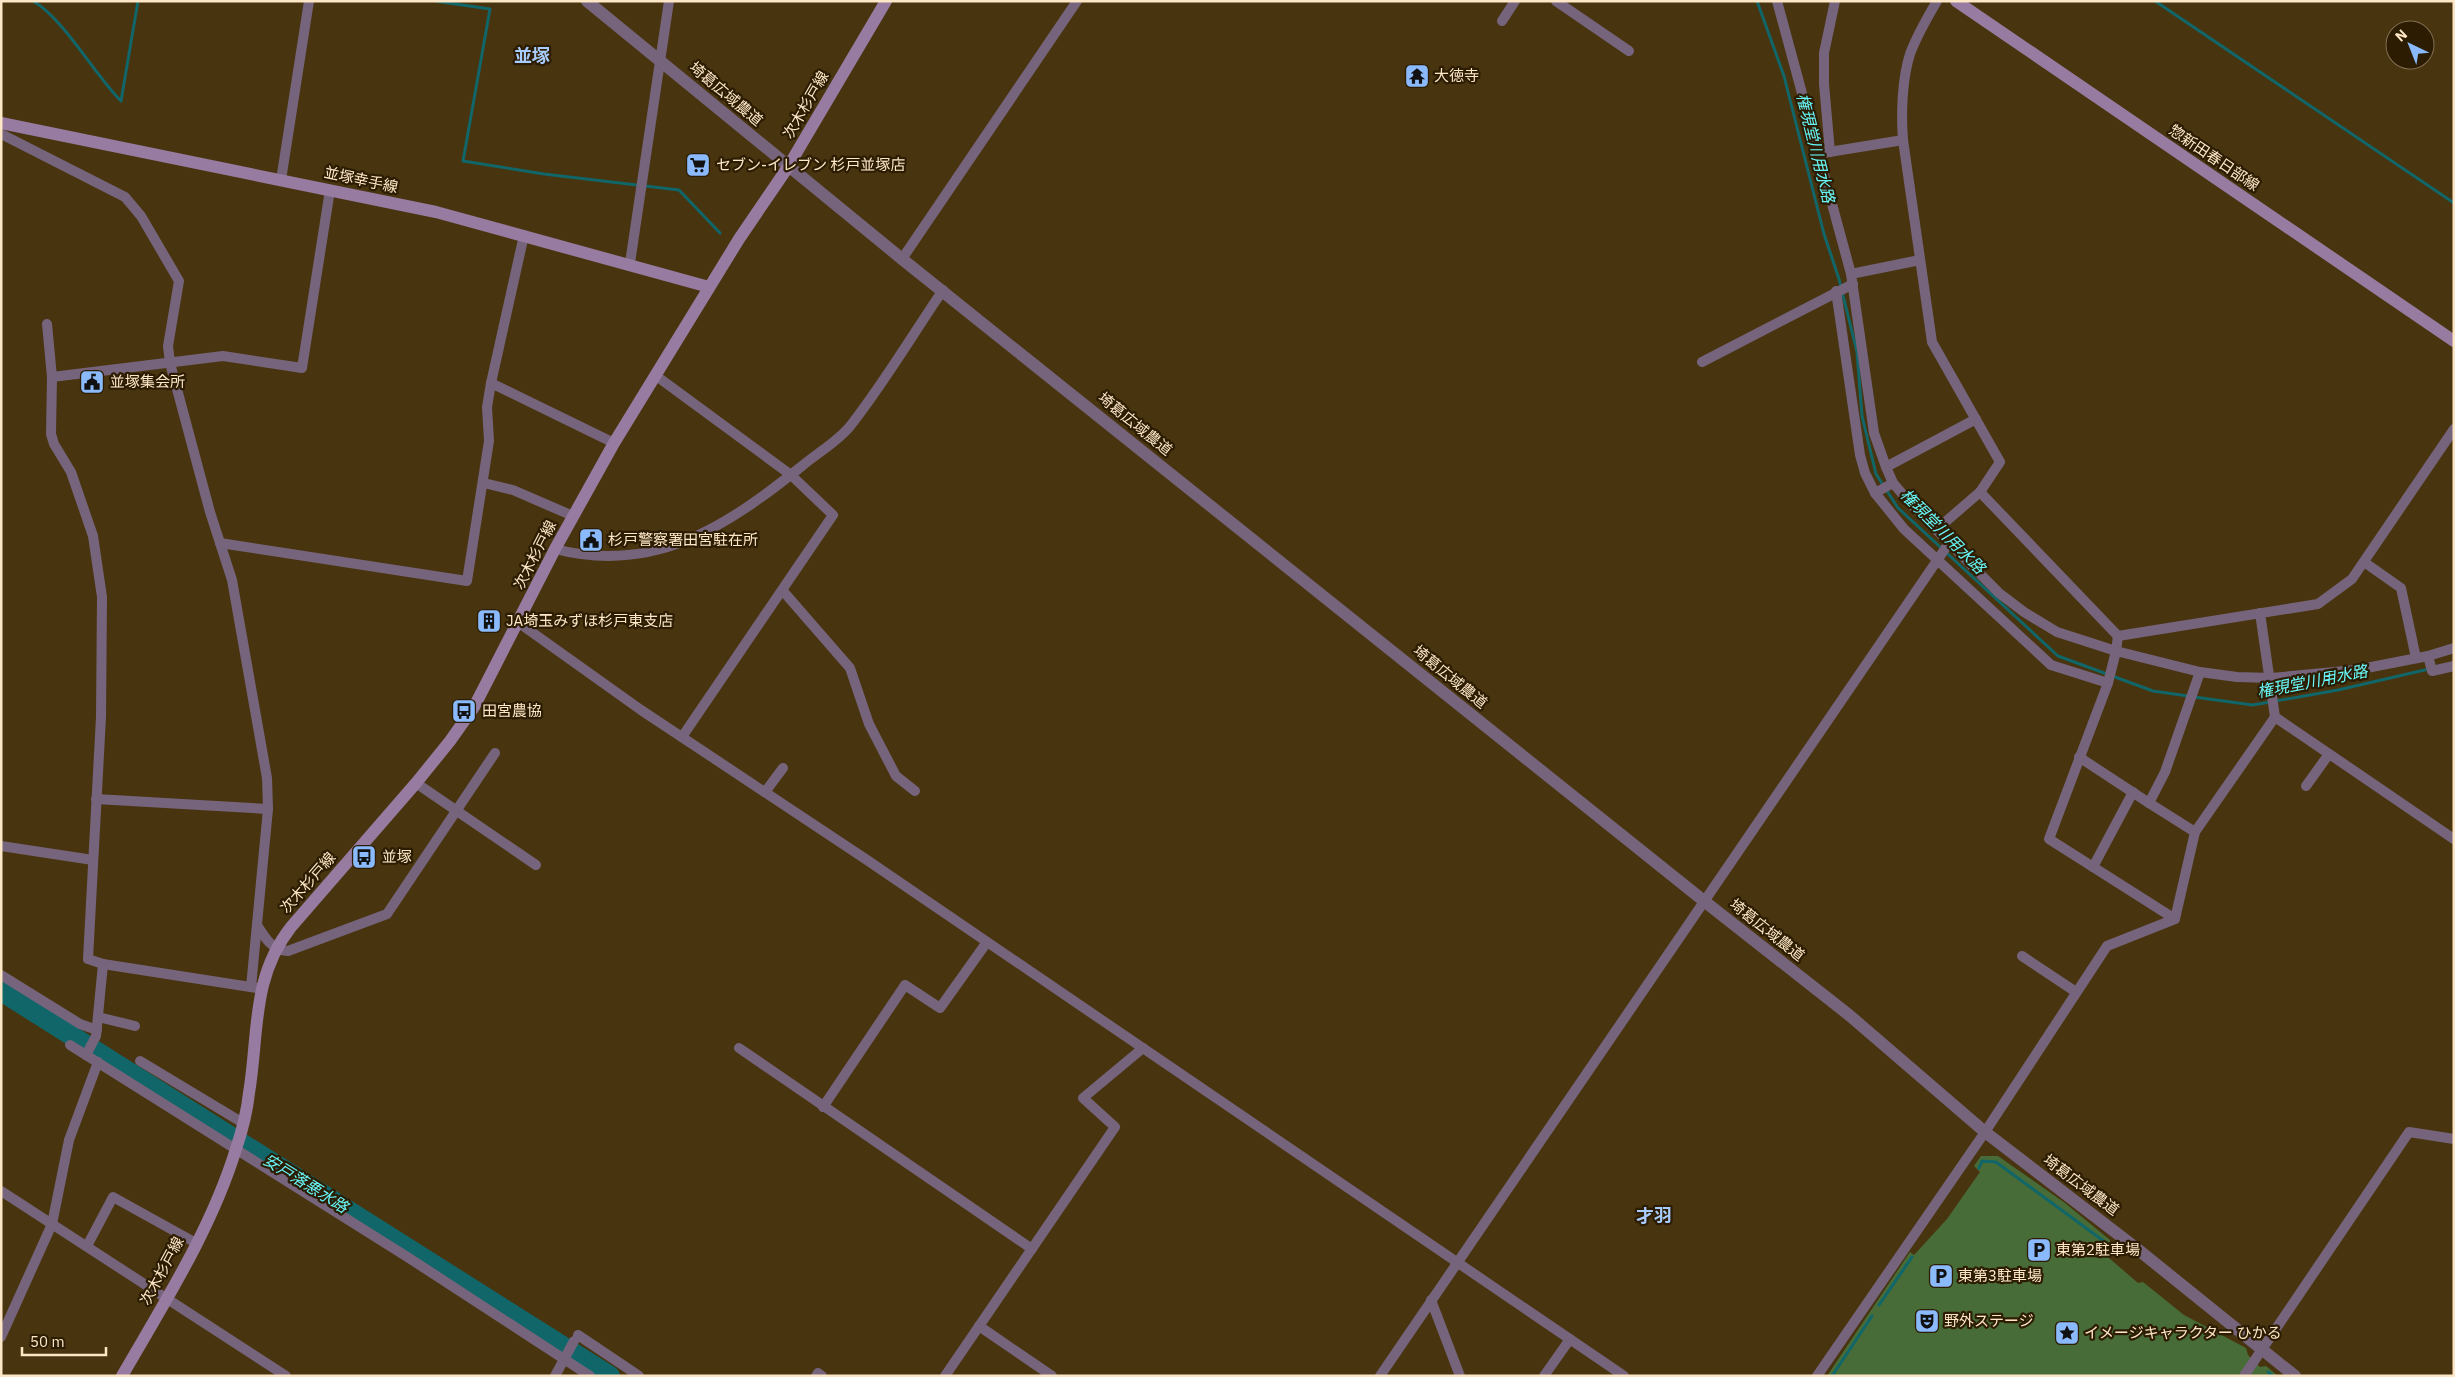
<svg xmlns="http://www.w3.org/2000/svg" width="2455" height="1377" font-family="'IBM Plex Sans','Noto Sans JP',sans-serif">
<style>
.green{fill:#486c38}
.lines{fill:none;stroke-linecap:round;stroke-linejoin:round}
.stream{stroke:#106668;stroke-width:3}
.river{stroke:#106668;stroke-width:20}
.minor{stroke:#75647b;stroke-width:10}
.tertiary{stroke:#75647b;stroke-width:12}
.secondary{stroke:#977ba1;stroke-width:12}
.labels{text-anchor:middle;stroke-width:4.5;stroke-linejoin:round;paint-order:stroke}
.poi-label{font-size:15px;fill:#fee7c7;stroke:#2c1c01;text-anchor:start}
.street-label{font-size:15px;fill:#fee7c7;stroke:#2c1c01}
.water-label{font-size:16px;font-style:italic;fill:#67f7fa;stroke:#2c1c01}
.quarter-label{font-size:18px;font-weight:bold;fill:#a8ccfd;stroke:#2c1c01}
</style>
<rect width="100%" height="100%" fill="#493410"/>
<!-- green -->
<polygon class="green" points="1981,1156 1998,1156 2065,1203 2110,1240 2109,1258 2138,1283 2143,1282 2184,1315 2246,1348 2248,1355 2260,1367 2266,1366 2278,1376 1827,1376 1910,1252 1914,1255 1947,1219 1980,1172 1974,1166"/>
<g class="lines">
<!-- stream -->
<g class="stream">
<path d="M33,1C64,19 94,74 121,101L138,1"/>
<polyline points="435,1 490,9 463,161 544,174 679,190 720,233"/>
<polyline points="1757,1 1784,76 1824,234 1839,279 1857,352 1862,416 1876,474 1898,508 2058,656 2153,691 2188,696"/>
<polyline points="2155,1 2454,203"/>
<polyline points="2194,697 2253,705 2338,690 2429,669"/>
<polyline points="1979,1168 1982,1161 1996,1162 2105,1242"/>
<polyline points="1879,1305 1912,1257"/>
<polyline points="2268,1372 2273,1376"/>
<polyline points="1832,1376 1872,1316"/>
</g>
<!-- river -->
<polyline class="river" points="1,991 610,1376"/>
<!-- minor -->
<g class="minor">
<polyline points="1556,1 1629,51"/>
<polyline points="1777,1 1851,274 1874,433 1886,467 1893,483 1911,504 1999,593 2024,612 2057,632 2116,651 2200,672 2237,677 2271,678 2356,670 2428,656 2454,648"/>
<polyline points="1502,21 1515,1"/>
<polyline points="1,134 125,197 141,216 179,281 168,346 170,363 210,512 232,580 267,778 268,809 251,987"/>
<polyline points="1830,152 1824,84 1824,53 1835,1"/>
<polyline points="1823,153 1903,140"/>
<polyline points="281,180 309,1"/>
<polyline points="902,259 1077,1"/>
<polyline points="630,263 669,1"/>
<polyline points="1851,274 1920,260"/>
<polyline points="1836,291 1860,455 1865,473 1875,493 1904,529 2051,665 2108,683"/>
<polyline points="47,324 52,377 51,434 54,444 71,472 93,536 102,597 101,717 88,959 103,964 257,988"/>
<polyline points="1702,362 1853,284"/>
<polyline points="655,375 791,475 833,515 682,737"/>
<polyline points="52,377 223,356 302,368 330,190"/>
<polyline points="491,383 614,443"/>
<polyline points="1886,467 1976,419"/>
<polyline points="484,483 513,490 573,516"/>
<polyline points="1980,492 2118,636 2318,604 2352,579 2454,429"/>
<polyline points="1875,493 1893,483"/>
<path d="M1936,530L1980,492L2000,462L1932,342L1903,140C1901,114 1902,79 1910,54C1917,35 1927,18 1937,1"/>
<polyline points="220,543 467,581 489,441 487,407 491,383 524,235"/>
<path d="M555,549C655,575 727,526 802,466C817,453 839,441 851,425C884,383 913,334 943,290"/>
<polyline points="2364,562 2401,588 2416,658"/>
<polyline points="783,591 850,668 869,724 896,776 915,791"/>
<polyline points="2260,613 2275,717 2454,839"/>
<polyline points="519,623 641,710 867,860 1624,1376"/>
<polyline points="2118,636 2116,651 2108,683 2049,839 2175,919"/>
<polyline points="2428,656 2432,671 2454,666"/>
<polyline points="2079,757 2149,803"/>
<polyline points="416,783 536,865"/>
<polyline points="2306,786 2329,754"/>
<polyline points="765,792 783,768"/>
<polyline points="96,799 268,809"/>
<polyline points="2195,832 2275,717"/>
<polyline points="1,846 93,860"/>
<polyline points="2093,867 2133,792"/>
<path d="M257,925C265,938 272,950 288,951L387,914L495,753"/>
<polyline points="2022,956 2076,992"/>
<polyline points="1,975 80,1024 97,1030"/>
<polyline points="98,1017 135,1026"/>
<polyline points="70,1045 409,1258 590,1376"/>
<polyline points="739,1048 1032,1249"/>
<polyline points="86,1055 96,1036 103,964"/>
<polyline points="140,1061 243,1123"/>
<polyline points="823,1107 905,985 940,1008 987,942"/>
<polyline points="1,1191 286,1376"/>
<polyline points="87,1246 113,1197 196,1243"/>
<polyline points="1431,1300 1460,1376"/>
<polyline points="979,1326 1052,1376"/>
<polyline points="578,1335 639,1376"/>
<polyline points="1,1337 52,1224 69,1140 98,1062"/>
<polyline points="555,1376 574,1341"/>
<polyline points="816,1376 818,1373 822,1376"/>
<polyline points="945,1376 1115,1127 1083,1098 1143,1048"/>
<polyline points="1380,1376 1949,543"/>
<polyline points="1544,1376 1570,1339"/>
<polyline points="1817,1376 1985,1132 2107,946 2175,919 2195,832 2149,803 2165,772 2200,672"/>
<polyline points="2244,1376 2409,1132 2454,1139"/>
</g>
<!-- tertiary -->
<polyline class="tertiary" points="587,1 902,259 1704,901 1849,1015 1985,1132 2136,1248 2295,1376"/>
<!-- secondary -->
<g class="secondary">
<polyline points="1956,1 2454,341"/>
<polyline points="1,123 436,212 709,287"/>
<path d="M122,1376C164,1303 211,1230 236,1149C242,1131 247,1112 249,1093C259,1033 251,978 291,927L416,783L450,741L474,707L555,549L614,443L739,239L788,167L886,1"/>
</g>
</g>
<!-- icons -->
<defs>
<symbol id="temple-square" viewBox="-11 -11 22 22"><rect x="-9" y="-9" width="18" height="18" rx="4" fill="#8abafc" stroke="#2c1c01"/><path d="M0-6L5-2H3V0L6.5 2.5H4V6H1.5V3h-3V6H-4V2.5H-6.5L-3 0V-2H-5Z" fill="#111"/></symbol>
<symbol id="supermarket-square" viewBox="-11 -11 22 22"><rect x="-9" y="-9" width="18" height="18" rx="4" fill="#8abafc" stroke="#2c1c01"/><path d="M-6-5.5h2.5l.6 2H6L4.5 2H-2.5L-4.4-4H-6ZM-1.5 3.2a1.3 1.3 0 1 0 .1 0ZM3 3.2a1.3 1.3 0 1 0 .1 0Z" fill="#111"/></symbol>
<symbol id="civic-square" viewBox="-11 -11 22 22"><rect x="-9" y="-9" width="18" height="18" rx="4" fill="#8abafc" stroke="#2c1c01"/><path d="M-.6-6.5H3V-4.5H.6V-3L4-1V1h2V6H-6V1h2V-1L-.6-3ZM-1.2 2.5V6h2.4V2.5Z" fill="#111"/></symbol>
<symbol id="building-square" viewBox="-11 -11 22 22"><rect x="-9" y="-9" width="18" height="18" rx="4" fill="#8abafc" stroke="#2c1c01"/><path d="M-4-6H4V6H1V3H-1V6H-4ZM-2.5-4.3h1.7v1.8h-1.7ZM.8-4.3h1.7v1.8H.8ZM-2.5-1h1.7V.8h-1.7ZM.8-1h1.7V.8H.8Z" fill="#111"/></symbol>
<symbol id="bus-square" viewBox="-11 -11 22 22"><rect x="-9" y="-9" width="18" height="18" rx="4" fill="#8abafc" stroke="#2c1c01"/><path d="M-5-6H5V4H4V6H2V4H-2V6H-4V4H-5ZM-3.5-4V0h7V-4ZM-3.5 1.2v1.5H-2V1.2ZM2 1.2v1.5H3.5V1.2Z" fill="#111"/></symbol>
<symbol id="parking-square" viewBox="-11 -11 22 22"><rect x="-9" y="-9" width="18" height="18" rx="4" fill="#8abafc" stroke="#2c1c01"/><path d="M-3.5-5.5H1a3.5 3.5 0 0 1 0 7H-1V5.5H-3.5ZM-1-3.4V-.6H.8a1.4 1.4 0 0 0 0-2.8Z" fill="#111"/></symbol>
<symbol id="theatre-square" viewBox="-11 -11 22 22"><rect x="-9" y="-9" width="18" height="18" rx="4" fill="#8abafc" stroke="#2c1c01"/><path d="M-5-5.5Q0-4 5-5.5V0Q5 5 0 6Q-5 5-5 0ZM-3.3-2.5H-1v1.5H-3.3ZM1-2.5H3.3v1.5H1ZM-2.8 1Q0 5.5 2.8 1Z" fill="#111"/></symbol>
<symbol id="sight-square" viewBox="-11 -11 22 22"><rect x="-9" y="-9" width="18" height="18" rx="4" fill="#8abafc" stroke="#2c1c01"/><path d="M0-6L1.8-2.2L6-1.7L2.9 1.2L3.7 5.4L0 3.3L-3.7 5.4L-2.9 1.2L-6-1.7L-1.8-2.2Z" fill="#111"/></symbol>
</defs>
<g fill-rule="evenodd">
<use href="#temple-square" x="1403" y="62" width="28" height="28"/>
<use href="#supermarket-square" x="684" y="151" width="28" height="28"/>
<use href="#civic-square" x="78" y="368" width="28" height="28"/>
<use href="#civic-square" x="577" y="526" width="28" height="28"/>
<use href="#building-square" x="475" y="607" width="28" height="28"/>
<use href="#bus-square" x="450" y="697" width="28" height="28"/>
<use href="#bus-square" x="350" y="843" width="28" height="28"/>
<use href="#parking-square" x="2025" y="1236" width="28" height="28"/>
<use href="#parking-square" x="1927" y="1262" width="28" height="28"/>
<use href="#theatre-square" x="1913" y="1307" width="28" height="28"/>
<use href="#sight-square" x="2053" y="1319" width="28" height="28"/>
</g>
<g class="labels">
<!-- poi labels -->
<g class="poi-label">
<text x="1434" y="81">大徳寺</text>
<text x="716" y="170">セブン-イレブン 杉戸並塚店</text>
<text x="110" y="387">並塚集会所</text>
<text x="608" y="545">杉戸警察署田宮駐在所</text>
<text x="506" y="626">JA埼玉みずほ杉戸東支店</text>
<text x="482" y="716">田宮農協</text>
<text x="382" y="862">並塚</text>
<text x="2056" y="1255">東第2駐車場</text>
<text x="1958" y="1281">東第3駐車場</text>
<text x="1944" y="1326">野外ステージ</text>
<text x="2084" y="1338">イメージキャラクター ひかる</text>
</g>
<!-- street labels -->
<g class="street-label">
<text transform="translate(726 94) rotate(40)" y="5">埼葛広域農道</text>
<text transform="translate(806 105) rotate(-60)" y="5">次木杉戸線</text>
<text transform="translate(2214 158) rotate(34)" y="5">惣新田春日部線</text>
<text transform="translate(361 180) rotate(12)" y="5">並塚幸手線</text>
<text transform="translate(1135 424) rotate(39)" y="5">埼葛広域農道</text>
<text transform="translate(535 555) rotate(-63)" y="5">次木杉戸線</text>
<text transform="translate(1450 677) rotate(39)" y="5">埼葛広域農道</text>
<text transform="translate(308 883) rotate(-49)" y="5">次木杉戸線</text>
<text transform="translate(1767 930) rotate(38)" y="5">埼葛広域農道</text>
<text transform="translate(2081 1185) rotate(37)" y="5">埼葛広域農道</text>
<text transform="translate(162 1271) rotate(-62)" y="5">次木杉戸線</text>
</g>
<!-- water labels -->
<g class="water-label">
<text transform="translate(1816 148) rotate(76)" y="6">権現堂川用水路</text>
<text transform="translate(1943 531) rotate(45)" y="6">権現堂川用水路</text>
<text transform="translate(2312 681) rotate(-11)" y="6">権現堂川用水路</text>
<text transform="translate(306 1183) rotate(32)" y="6">安戸落悪水路</text>
</g>
<!-- quarter labels -->
<g class="quarter-label">
<text x="532" y="62">並塚</text>
<text x="1654" y="1222">才羽</text>
</g>
</g>
<!-- border -->
<rect width="2455" height="1377" fill="none" stroke="#fee7c7" stroke-width="5"/>
<!-- north arrow -->
<g transform="translate(2410 45) rotate(317)"><circle r="24" fill="#2c1c01" stroke="#806d50"/>
<path d="M0-4L9 19L0 12L-9 19Z" fill="#8abafc"/>
<text y="-8" font-size="14" font-weight="bold" text-anchor="middle" fill="#fee7c7">N</text>
</g>
<!-- scale -->
<path d="M22 1347v8h84v-8" fill="none" stroke="#fee7c7" stroke-width="2.5"/>
<text x="30" y="1347" font-size="15" fill="#fee7c7" stroke="#2c1c01" stroke-width="4" paint-order="stroke">50 m</text>
</svg>
